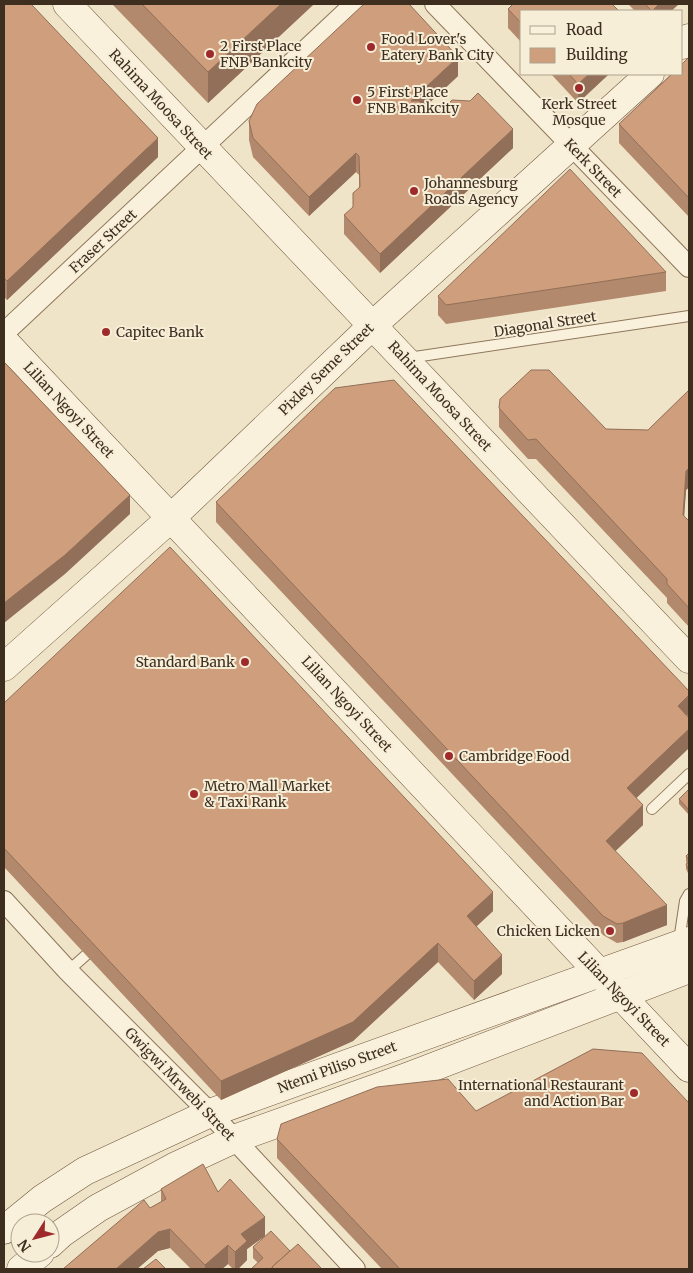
<svg xmlns="http://www.w3.org/2000/svg" width="693" height="1273" font-family="Merriweather,serif">
<style>
.lines{fill:none;stroke-linecap:round;stroke-linejoin:round}
.lane-casing{stroke:#8d765c;stroke-width:12}
.street-casing{stroke:#8d765c;stroke-width:22}
.secondary-casing{stroke:#6f573f;stroke-width:29}
.lane{stroke:#faf1dc;stroke-width:10}
.street{stroke:#faf1dc;stroke-width:20}
.secondary{stroke:#faf1dc;stroke-width:28}
.wall{fill:#b2896c}
.shaded-wall{fill:#916f58}
.building{fill:#cf9f7d;stroke:#916f58}
.poi-dot{fill:#9e2a2b;stroke:#f7eed8;stroke-width:2}
.labels{text-anchor:middle;stroke-width:4;stroke-linejoin:round;paint-order:stroke}
.poi-label{font-size:14px;fill:#3d2e20;stroke:#f7eed8;text-anchor:start}
.street-label{font-size:14px;fill:#3d2e20;stroke:#f7eed8}
</style>
<rect width="100%" height="100%" fill="#f0e4c8"/>
<g class="lines">
<defs>
<g id="lane">
<polyline points="408,358 689,316"/>
<polyline points="652,809 689,774"/>
<polyline points="679,941 685,901 689,894"/>
<polyline points="68,971 94,948"/>
</g>
<g id="street">
<polyline points="435,4 689,267"/>
<polyline points="4,333 355,4"/>
<polyline points="4,901 68,971 210,1113 355,1269"/>
</g>
<g id="secondary">
<polyline points="67,4 689,659"/>
<polyline points="682,45 689,38"/>
<polyline points="4,341 689,1068"/>
<polyline points="4,667 171,518 373,325 650,74"/>
<polyline points="4,1230 42,1199 85,1171 210,1113 689,941"/>
<polyline points="50,1244 62,1233 98,1208 174,1167 234,1139 407,1077 689,969"/>
<polyline points="21,1269 40,1253"/>
</g>
</defs>
<!-- lane casing -->
<use href="#lane" class="lane-casing"/>
<!-- street casing -->
<use href="#street" class="street-casing"/>
<!-- secondary casing -->
<use href="#secondary" class="secondary-casing"/>
<!-- lane -->
<use href="#lane" class="lane"/>
<!-- street -->
<use href="#street" class="street"/>
<!-- secondary -->
<use href="#secondary" class="secondary"/>
</g>
<!-- wall -->
<g class="wall">
<polygon points="4,4 158,157 7,300 4,297"/>
<polygon points="112,4 314,4 208,103"/>
<polygon points="628,4 679,4 671,11 635,11"/>
<polygon points="508,9 522,11 522,43 508,28"/>
<polygon points="689,57 689,217 619,143 619,124"/>
<polygon points="551,74 609,74 578,103"/>
<polygon points="458,76 427,105 513,148 380,273 344,234 344,215 353,208 359,187 359,175 356,172 309,216 253,157 249,140 249,121"/>
<polygon points="666,272 666,291 446,324 438,315 438,296"/>
<polygon points="689,390 689,487 686,490 684,516 689,521 689,627 667,603 667,598 536,459 528,459 499,427 499,408 606,429 648,430"/>
<polygon points="216,502 687,716 689,718 689,748 636,798 643,825 615,851 667,925 623,942 617,943 603,935 216,522"/>
<polygon points="4,703 493,911 476,927 502,974 474,1000 438,962 353,1041 221,1100 4,867"/>
<polygon points="689,789 689,815 679,804 679,799"/>
<polygon points="689,853 689,875 686,869 686,864 687,863 686,862 686,856"/>
<polygon points="476,1111 689,1269 382,1269 277,1158 277,1139"/>
<polygon points="161,1189 218,1192 265,1236 247,1249 247,1260 238,1269 233,1269 228,1264 222,1269 191,1269 170,1248 158,1251 137,1269 63,1269 150,1208 161,1202"/>
<polygon points="253,1247 290,1251 322,1269 251,1269 258,1263 253,1258"/>
</g>
<!-- shaded-wall -->
<g class="shaded-wall">
<polygon points="281,4 314,4 208,103 208,72"/>
<polygon points="659,4 679,4 671,11 652,11"/>
<polygon points="458,57 458,76 411,120 411,101"/>
<polygon points="589,74 609,74 578,103 578,84"/>
<polygon points="513,129 513,148 380,273 380,254"/>
<polygon points="158,138 158,157 7,300 7,281"/>
<polygon points="356,153 356,172 309,216 309,197"/>
<polygon points="689,468 689,487 686,490 683,534 683,515 686,471"/>
<polygon points="130,495 130,514 65,574 4,623 4,603"/>
<polygon points="689,695 689,714 678,725 678,706"/>
<polygon points="689,729 689,748 627,807 627,788"/>
<polygon points="643,805 643,825 606,860 606,841"/>
<polygon points="493,892 493,911 467,935 467,916"/>
<polygon points="667,905 667,925 623,942 623,923"/>
<polygon points="438,943 438,962 353,1041 221,1100 221,1081"/>
<polygon points="502,955 502,974 474,1000 474,981"/>
<polygon points="265,1217 265,1236 247,1249 247,1260 238,1269 235,1269 235,1252 241,1234"/>
<polygon points="170,1229 170,1248 158,1251 137,1269 116,1269 158,1232"/>
<polygon points="228,1245 228,1264 222,1269 205,1269 205,1265"/>
</g>
<!-- building -->
<g class="building">
<polygon points="4,4 31,4 158,138 7,281 4,278"/>
<polygon points="142,4 281,4 208,72"/>
<polygon points="364,4 409,4 458,57 411,101 419,101 423,105 446,106 452,100 470,101 478,93 513,129 380,254 344,215 353,207 353,193 360,187 359,156 356,153 309,197 253,138 249,121 257,104"/>
<polygon points="513,4 612,4 619,11 522,11 522,24 508,9"/>
<polygon points="645,4 659,4 652,11"/>
<polygon points="689,57 689,198 619,124 672,74 682,74 682,64"/>
<polygon points="569,74 589,74 578,84"/>
<polygon points="570,169 666,272 446,305 438,296"/>
<polygon points="4,362 130,495 65,555 4,603"/>
<polygon points="531,370 549,370 606,429 648,430 689,390 689,468 686,471 683,515 689,521 689,608 667,584 667,579 536,439 528,440 499,408 500,399"/>
<polygon points="394,380 689,691 689,695 678,706 689,718 689,729 627,788 643,805 606,841 667,905 623,923 617,924 603,916 216,502 335,388"/>
<polygon points="170,547 493,892 467,916 502,955 474,981 438,943 353,1022 221,1081 4,848 4,703"/>
<polygon points="689,789 689,810 679,799"/>
<polygon points="689,853 689,860 686,856"/>
<polygon points="689,862 689,870 686,864"/>
<polygon points="593,1049 642,1053 689,1103 689,1269 400,1269 277,1139 281,1124 377,1087 448,1079 476,1111"/>
<polygon points="203,1164 218,1192 230,1179 265,1217 241,1234 247,1241 235,1252 228,1245 205,1265 170,1229 158,1232 116,1269 63,1269 144,1200 150,1208 166,1199 161,1189"/>
<polygon points="271,1231 290,1251 272,1267 272,1269 251,1269 263,1258 253,1247"/>
<polygon points="298,1244 322,1269 274,1269 272,1267"/>
<polygon points="156,1259 166,1269 143,1269"/>
</g>
<!-- markers -->
<g class="poi-dot">
<circle cx="371" cy="47" r="5"/>
<circle cx="210" cy="54" r="5"/>
<circle cx="579" cy="88" r="5"/>
<circle cx="357" cy="100" r="5"/>
<circle cx="414" cy="191" r="5"/>
<circle cx="106" cy="332" r="5"/>
<circle cx="245" cy="662" r="5"/>
<circle cx="449" cy="756" r="5"/>
<circle cx="194" cy="794" r="5"/>
<circle cx="610" cy="931" r="5"/>
<circle cx="634" cy="1093" r="5"/>
</g>
<g class="labels">
<!-- poi labels -->
<g class="poi-label">
<text x="381" y="44">Food Lover's<tspan x="381" dy="16">Eatery Bank City</tspan></text>
<text x="220" y="51">2 First Place<tspan x="220" dy="16">FNB Bankcity</tspan></text>
<text x="367" y="97">5 First Place<tspan x="367" dy="16">FNB Bankcity</tspan></text>
<text x="579" y="109" text-anchor="middle">Kerk Street<tspan x="579" dy="16">Mosque</tspan></text>
<text x="424" y="188">Johannesburg<tspan x="424" dy="16">Roads Agency</tspan></text>
<text x="116" y="337">Capitec Bank</text>
<text x="235" y="667" text-anchor="end">Standard Bank</text>
<text x="459" y="761">Cambridge Food</text>
<text x="204" y="791">Metro Mall Market<tspan x="204" dy="16">&amp; Taxi Rank</tspan></text>
<text x="600" y="936" text-anchor="end">Chicken Licken</text>
<text x="624" y="1090" text-anchor="end">International Restaurant<tspan x="624" dy="16">and Action Bar</tspan></text>
</g>
<!-- street labels -->
<g class="street-label">
<text transform="translate(161 104) rotate(47)" y="5">Rahima Moosa Street</text>
<text transform="translate(593 168) rotate(46)" y="5">Kerk Street</text>
<text transform="translate(103 241) rotate(-43)" y="5">Fraser Street</text>
<text transform="translate(545 324) rotate(-9)" y="5">Diagonal Street</text>
<text transform="translate(326 369) rotate(-44)" y="5">Pixley Seme Street</text>
<text transform="translate(440 396) rotate(47)" y="5">Rahima Moosa Street</text>
<text transform="translate(69 410) rotate(47)" y="5">Lilian Ngoyi Street</text>
<text transform="translate(347 704) rotate(47)" y="5">Lilian Ngoyi Street</text>
<text transform="translate(624 999) rotate(46)" y="5">Lilian Ngoyi Street</text>
<text transform="translate(337 1067) rotate(-20)" y="5">Ntemi Piliso Street</text>
<text transform="translate(180 1084) rotate(46)" y="5">Gwigwi Mrwebi Street</text>
</g>
</g>
<!-- border -->
<rect width="693" height="1273" fill="none" stroke="#3d2e20" stroke-width="10"/>
<!-- legend -->
<rect x="520" y="10" width="162" height="65" fill="#f7eed8" stroke="#ada18e"/>
<rect x="530" y="26" width="25" height="8" fill="#faf1dc" stroke="#ada18e"/>
<text x="566" y="35" font-size="15" fill="#3d2e20">Road</text>
<rect x="530" y="48" width="25" height="15" fill="#cf9f7d" stroke="#ada18e"/>
<text x="566" y="60" font-size="15" fill="#3d2e20">Building</text>
<!-- north arrow -->
<g transform="translate(35 1238) rotate(234)"><circle r="24" fill="#f7eed8" stroke="#ada18e"/>
<path d="M0-4L9 19L0 12L-9 19Z" fill="#9e2a2b"/>
<text y="-8" font-size="14" font-weight="bold" text-anchor="middle" fill="#3d2e20">N</text>
</g>
</svg>
